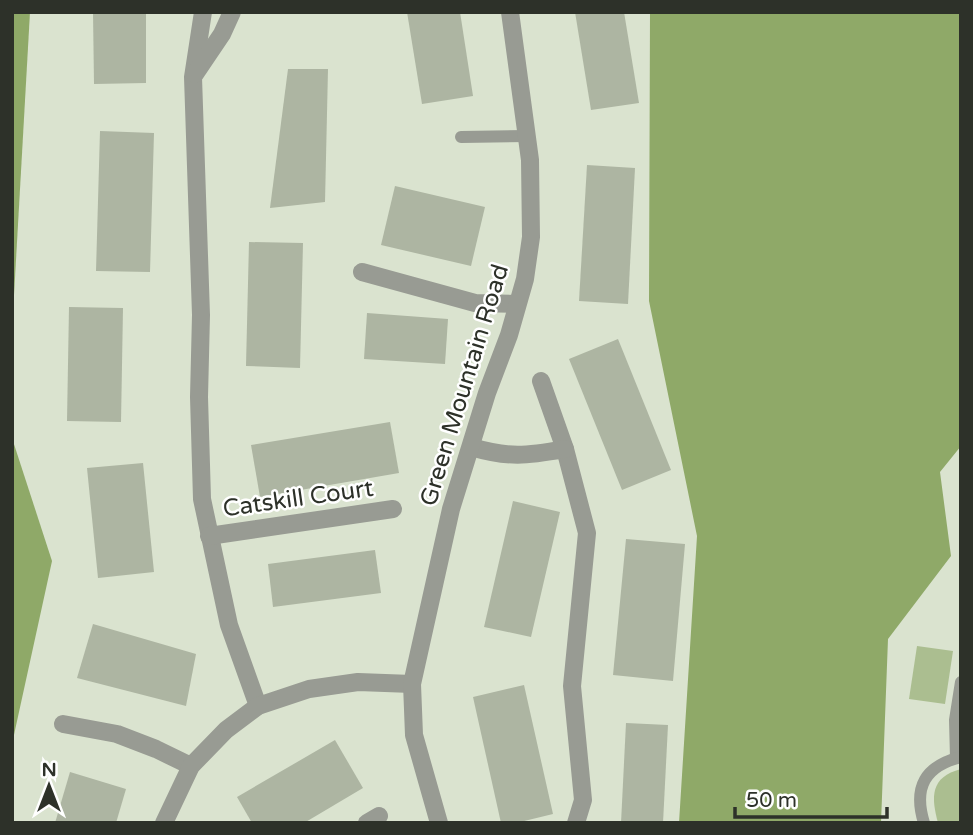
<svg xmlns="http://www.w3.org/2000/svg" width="973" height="835" font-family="'Varela Round',sans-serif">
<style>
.green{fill:#abbe90}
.forest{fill:#8fa968}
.building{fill:#adb5a2}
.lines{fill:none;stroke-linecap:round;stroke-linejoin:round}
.service{stroke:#989b93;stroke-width:12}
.minor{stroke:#989b93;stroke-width:18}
.labels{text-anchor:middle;stroke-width:5;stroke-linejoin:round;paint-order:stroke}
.street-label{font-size:24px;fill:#2d3129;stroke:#fff}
</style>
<rect width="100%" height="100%" fill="#dae3cf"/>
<!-- green -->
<g class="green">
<polygon points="917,646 953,651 945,704 909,699"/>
<path d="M961,769V823H938C931,797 930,777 961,769Z"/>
</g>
<!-- forest -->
<g class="forest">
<polygon points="12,12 30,12 12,331"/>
<polygon points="650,12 961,12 961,446 940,472 951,556 888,639 881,823 679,823 697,536 649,301"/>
<polygon points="12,438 52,561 12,744"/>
</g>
<!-- building -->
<g class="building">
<polygon points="93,12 146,12 146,83 94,84"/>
<polygon points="407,12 460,12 473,96 422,104"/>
<polygon points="575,12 624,12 639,103 591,110"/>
<polygon points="288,69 328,69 325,202 270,208"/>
<polygon points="100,131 154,133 150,272 96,271"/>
<polygon points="587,165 635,168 628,304 579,301"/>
<polygon points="395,186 485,207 471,266 381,245"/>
<polygon points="249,242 303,243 300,368 246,366"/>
<polygon points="69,307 123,308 121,422 67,421"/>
<polygon points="367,313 448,319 445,364 364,359"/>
<polygon points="618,339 671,470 622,490 569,359"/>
<polygon points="390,422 399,473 260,497 251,445"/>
<polygon points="143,463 154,572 98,578 87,468"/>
<polygon points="513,501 560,512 531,637 484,627"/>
<polygon points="626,539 685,544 673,681 613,675"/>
<polygon points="375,550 381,593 273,607 268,564"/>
<polygon points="93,624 196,654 186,706 77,678"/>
<polygon points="524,685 553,814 516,823 501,823 473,697"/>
<polygon points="626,723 668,725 663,823 621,823"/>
<polygon points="335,740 363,788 304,823 252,823 237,797"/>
<polygon points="70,772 126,789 116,823 55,823"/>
</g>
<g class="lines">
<!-- service -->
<g class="service">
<polyline points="461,137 527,136"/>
<polyline points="956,758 955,720 961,682"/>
<path d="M924,823C913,787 925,766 961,757"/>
</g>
<!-- minor -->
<g class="minor">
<polyline points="203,12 193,77 201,315 199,397 202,499 229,625 258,706"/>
<polyline points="195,74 222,34 232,12"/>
<polyline points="362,272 475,303 517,304"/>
<polyline points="541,381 565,449 587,533 572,686 583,800 576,823"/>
<path d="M471,447C509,458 526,456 565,449"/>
<polyline points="209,536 393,509"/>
<polyline points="63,724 117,734 156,749 191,766"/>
<polyline points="164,823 191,766 226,730 258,706 309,689 358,682 412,684"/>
<polyline points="367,823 379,816"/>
<polyline points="439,823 414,735 412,684 451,509 487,393 509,335 525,279 531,237 530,160 510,12"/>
</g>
</g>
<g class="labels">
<!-- street labels -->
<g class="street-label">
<text transform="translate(464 385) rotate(-73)" y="8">Green Mountain Road</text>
<text transform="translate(298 498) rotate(-8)" y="8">Catskill Court</text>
</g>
</g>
<!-- border -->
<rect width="973" height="835" fill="none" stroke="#2d3129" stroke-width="28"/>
<!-- north arrow -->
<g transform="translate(49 786)" stroke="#ffffff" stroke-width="5" paint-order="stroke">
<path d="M0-5L12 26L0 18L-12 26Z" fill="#2d3129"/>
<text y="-10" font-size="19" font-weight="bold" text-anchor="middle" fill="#2d3129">N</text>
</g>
<!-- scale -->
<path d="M735 807v10h152v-10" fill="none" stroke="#2d3129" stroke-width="3.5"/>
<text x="746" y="807" font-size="21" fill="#2d3129" stroke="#ffffff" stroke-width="5" paint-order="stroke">50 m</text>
</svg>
